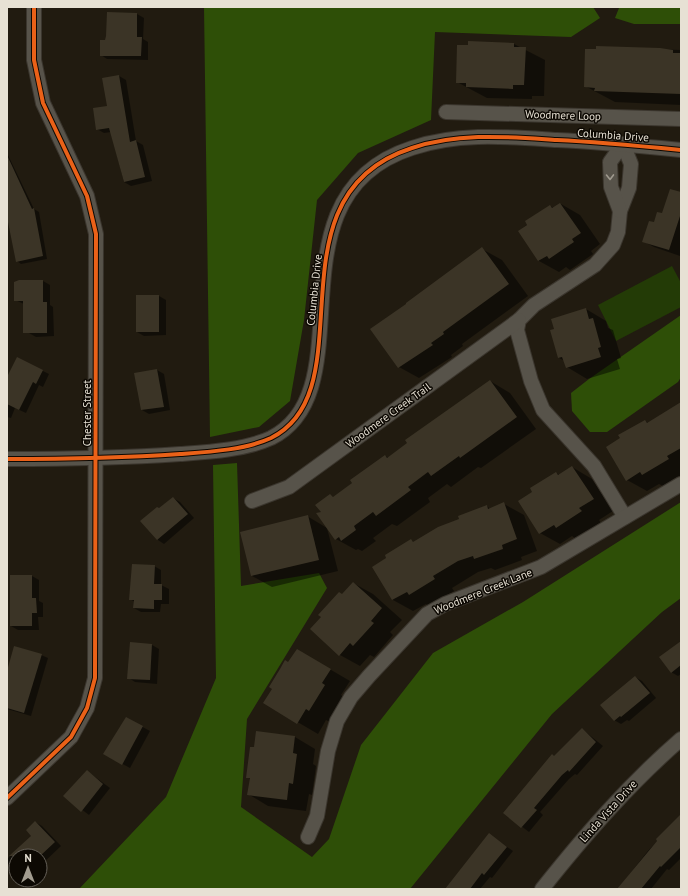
<svg xmlns="http://www.w3.org/2000/svg" width="688" height="896" font-family="'PT Sans',sans-serif">
<style>
.green{fill:#233b06}
.forest{fill:#2e4f07}
.shadow{fill:#0007}
.building{fill:#3b3426}
.lines{fill:none;stroke-linecap:round;stroke-linejoin:round}
.street-casing{stroke:#3b362e;stroke-width:16}
.street{stroke:#57534a;stroke-width:14}
.cycleway-casing{stroke:#0d0903;stroke-width:6}
.cycleway{stroke:#ea6118;stroke-width:4}
.oneway{stroke:#9f9a8f}
.labels{text-anchor:middle;stroke-width:3;stroke-linejoin:round;paint-order:stroke}
.street-label{font-size:11px;fill:#e7e1d4;stroke:#0d0903}
</style>
<rect width="100%" height="100%" fill="#211b10"/>
<!-- green -->
<polygon class="green" points="672,266 681,283 681,307 616,341 598,305"/>
<!-- forest -->
<g class="forest">
<polygon points="204,7 593,7 600,18 571,37 435,32 431,120 358,153 317,200 304,320 290,401 259,427 210,437"/>
<polygon points="624,7 681,8 681,24 634,24 615,18 619,8"/>
<polygon points="681,315 681,377 678,382 607,432 590,432 572,411 571,393 589,379"/>
<polygon points="237,463 241,586 319,573 327,588 247,719 241,807 312,857 329,839 361,745 433,653 523,602 681,502 681,598 662,612 552,714 410,889 79,889 166,797 216,678 213,465"/>
</g>
<!-- shadow -->
<g class="shadow">
<polygon points="137,14 144,18 143,39 148,42 148,60 107,59 101,55 106,41"/>
<polygon points="514,44 545,60 544,96 532,96 532,99 487,98 457,82"/>
<polygon points="597,47 681,50 681,105 615,102 585,86"/>
<polygon points="119,76 126,80 136,141 143,145 152,181 131,186 124,182 111,132 104,133 97,129 108,107"/>
<polygon points="7,153 34,209 39,212 47,259 21,264 17,261 7,212"/>
<polygon points="681,194 681,251 680,256 654,247 643,241 655,224"/>
<polygon points="561,204 580,215 600,244 591,251 593,254 570,270 566,267 559,272 539,261 519,231 550,206 554,208"/>
<polygon points="482,249 502,260 528,296 462,344 463,346 451,355 452,357 419,378 399,367 408,305"/>
<polygon points="43,281 50,285 50,305 53,307 54,336 36,337 29,333 24,304 15,300"/>
<polygon points="159,296 166,300 166,335 144,336 137,332"/>
<polygon points="586,309 606,321 608,328 613,330 621,358 617,359 620,369 587,379 567,367 565,361 559,358"/>
<polygon points="157,370 164,374 170,410 149,414 142,410"/>
<polygon points="43,371 49,374 43,387 39,385 26,413 15,408 11,418 7,417 7,381"/>
<polygon points="490,381 510,393 536,429 481,468 478,467 451,487 447,484 428,498 430,502 397,526 392,524 373,538 376,541 362,551 358,549 356,550 336,539 323,513 330,495 334,498 385,456 389,458"/>
<polygon points="681,403 681,475 663,486 659,484 647,491 627,480 645,421 648,423"/>
<polygon points="572,467 592,479 613,511 599,520 601,523 576,539 572,536 560,544 540,533 556,473 560,475"/>
<polygon points="173,498 180,502 194,518 164,544 158,540 142,521"/>
<polygon points="504,504 524,515 537,551 521,557 522,560 495,570 491,568 478,572 452,588 454,591 429,606 426,604 413,611 393,600 374,567 411,541 415,543 487,506 490,509"/>
<polygon points="307,516 327,528 338,571 272,587 252,576"/>
<polygon points="154,566 161,570 161,585 169,589 169,604 161,604 160,612 141,612 134,608 135,602 130,599"/>
<polygon points="32,576 39,580 39,601 43,603 43,617 38,617 39,630 18,630 11,626"/>
<polygon points="353,583 373,594 402,620 390,632 393,635 374,657 370,655 360,666 340,655 342,595"/>
<polygon points="131,643 152,645 159,649 157,684 135,682 129,678"/>
<polygon points="681,643 681,674 678,676 671,672"/>
<polygon points="297,650 350,681 341,695 344,697 330,722 326,720 318,734 265,703"/>
<polygon points="41,655 48,658 31,716 7,709 7,675"/>
<polygon points="635,677 642,681 656,698 629,721 627,720 621,724 614,720"/>
<polygon points="126,718 150,731 130,768 104,754"/>
<polygon points="582,729 603,746 577,775 575,774 569,779 540,812 543,815 529,832 504,813"/>
<polygon points="295,737 315,749 313,764 316,766 312,795 309,794 306,811 268,806 248,794 251,779 247,777 255,748"/>
<polygon points="87,771 110,788 89,815 64,796"/>
<polygon points="681,816 681,858 669,870 667,869 651,889 618,889 647,852"/>
<polygon points="35,822 42,826 61,846 40,866 40,856 16,856 16,872 7,862 7,859 32,836"/>
<polygon points="490,835 513,851 492,878 490,877 480,889 446,889"/>
<polygon points="40,870 44,873 40,877"/>
<polygon points="23,880 36,880 31,885"/>
</g>
<!-- building -->
<g class="building">
<polygon points="107,12 137,13 137,37 142,37 141,56 100,56 100,40 105,40 106,36"/>
<polygon points="468,41 514,43 514,47 526,47 524,85 513,85 513,89 466,87 466,83 456,83 457,45 468,45"/>
<polygon points="596,46 660,48 673,50 673,53 681,53 681,94 594,91 595,88 584,87 585,49 596,49"/>
<polygon points="119,75 130,142 136,140 145,177 124,182 109,128 96,130 93,108 107,106 102,78"/>
<polygon points="7,155 32,209 34,208 43,256 16,262 7,217"/>
<polygon points="670,189 681,192 681,213 669,250 642,242 649,221 654,222 657,212 662,213"/>
<polygon points="560,203 581,233 572,239 574,242 565,248 549,259 547,256 538,261 518,231 527,225 525,221 550,205 552,208"/>
<polygon points="482,247 509,284 443,332 444,334 431,343 433,345 398,368 370,329 406,304 406,303"/>
<polygon points="19,280 43,280 43,302 47,302 47,333 23,333 23,301 14,301 14,282"/>
<rect x="136" y="295" width="23" height="37"/>
<polygon points="586,308 589,319 593,318 601,347 598,348 601,357 566,368 562,357 558,358 550,330 554,329 551,319"/>
<polygon points="17,357 43,370 36,384 33,382 19,410 7,404 7,377"/>
<polygon points="157,369 164,407 141,410 134,373"/>
<polygon points="490,380 517,417 460,458 459,456 431,476 428,472 408,487 411,490 376,516 373,512 354,526 356,530 341,541 339,537 335,540 316,513 321,512 315,505 330,494 333,497 352,483 350,480 385,455 387,458 407,443 405,440"/>
<polygon points="681,402 681,448 667,456 669,459 642,475 640,472 626,481 606,447 620,438 618,435 645,420 647,423"/>
<polygon points="572,466 594,499 579,508 582,511 556,528 554,525 539,534 518,501 532,492 530,488 556,472 558,475"/>
<polygon points="173,497 188,514 157,540 140,521 157,507 159,508"/>
<polygon points="504,502 517,539 502,545 503,549 474,559 473,556 458,561 433,576 435,579 409,595 407,592 392,600 372,567 386,558 385,555 411,539 413,542 438,527 459,519 458,516 487,505 488,509"/>
<polygon points="308,515 319,560 251,576 240,532"/>
<polygon points="132,564 155,565 154,584 162,584 162,600 154,600 154,609 133,608 134,600 129,600"/>
<polygon points="10,575 32,575 32,598 36,598 37,613 32,613 32,626 10,626"/>
<polygon points="353,582 382,608 371,621 374,623 353,646 350,643 339,656 310,629 321,617 318,615 339,592 342,594"/>
<polygon points="681,641 681,665 671,673 659,657"/>
<polygon points="130,642 152,644 150,680 127,679"/>
<polygon points="14,646 42,654 24,713 7,708 7,671"/>
<polygon points="297,649 331,669 322,683 325,685 309,711 306,709 297,724 263,703 272,689 269,687 280,669 285,660 288,662"/>
<polygon points="635,676 650,693 621,717 620,716 614,721 600,705"/>
<polygon points="126,717 143,726 122,765 103,754"/>
<polygon points="582,728 596,742 569,772 568,770 562,775 534,808 537,810 521,828 503,813 552,754 554,756"/>
<polygon points="256,731 295,736 293,753 297,754 293,784 289,783 287,800 247,795 250,778 246,778 250,747 254,747"/>
<polygon points="87,770 103,784 81,812 63,796"/>
<polygon points="681,814 681,847 661,867 660,866 641,889 617,889 657,841 656,839"/>
<polygon points="35,821 55,842 40,856 9,856 31,836 26,830"/>
<polygon points="489,833 507,847 484,875 482,873 470,889 445,889"/>
</g>
<g class="lines">
<defs>
<g id="street">
<polyline points="446,112 681,119"/>
<polyline points="623,144 631,164 629,188 620,211 618,232 613,245 595,265 534,305 519,320 517,330 531,381 543,410 594,466 625,517"/>
<polyline points="620,211 611,187 610,162 623,144"/>
<path d="M7,459C65,459 122,458 180,454C208,452 245,450 271,438C369,389 263,196 412,148C459,132 509,137 557,140C599,142 640,146 681,150"/>
<polyline points="252,501 289,487 519,320"/>
<polyline points="7,798 71,737 87,708 95,678 96,234 87,196 43,103 34,60 34,7"/>
<polyline points="308,837 317,816 328,751 337,721 351,697 369,676 427,614 445,604 541,567 681,484"/>
<path d="M542,889C585,835 629,784 681,739"/>
</g>
</defs>
<!-- street casing -->
<use href="#street" class="street-casing"/>
<!-- street -->
<use href="#street" class="street"/>
<defs>
<g id="cycleway">
<path d="M7,459C65,459 122,458 180,454C208,452 245,450 271,438C369,389 263,196 412,148C459,132 509,137 557,140C599,142 640,146 681,150"/>
<polyline points="7,798 71,737 87,708 95,678 96,234 87,196 43,103 34,60 34,7"/>
</g>
</defs>
<!-- cycleway casing -->
<use href="#cycleway" class="cycleway-casing"/>
<!-- cycleway -->
<use href="#cycleway" class="cycleway"/>
</g>
<!-- one-way arrows -->
<defs><path id="oneway-chevron" d="M-2-3.5L2.5 0L-2 3.5" fill="none" stroke-width="1.6" stroke-linecap="round" stroke-linejoin="round"/></defs>
<use class="oneway" href="#oneway-chevron" transform="translate(610 177) rotate(89)"/>
<g class="labels">
<!-- street labels -->
<g class="street-label">
<text transform="translate(563 115) rotate(2)" y="4">Woodmere Loop</text>
<text transform="translate(613 135) rotate(4)" y="4">Columbia Drive</text>
<text transform="translate(314 290) rotate(-84)" y="4">Columbia Drive</text>
<text transform="translate(87 413) rotate(-90)" y="4">Chester Street</text>
<text transform="translate(388 415) rotate(-36)" y="4">Woodmere Creek Trail</text>
<text transform="translate(483 591) rotate(-22)" y="4">Woodmere Creek Lane</text>
<text transform="translate(608 811) rotate(-48)" y="4">Linda Vista Drive</text>
</g>
</g>
<!-- border -->
<rect width="688" height="896" fill="none" stroke="#e7e1d4" stroke-width="16"/>
<!-- north arrow -->
<g transform="translate(28 868)"><circle r="19" fill="#0d0903" stroke="#645f57"/>
<path d="M0-3L7 15L0 10L-7 15Z" fill="#a29c8f"/>
<text y="-6" font-size="11" font-weight="bold" text-anchor="middle" fill="#e7e1d4">N</text>
</g>
</svg>
